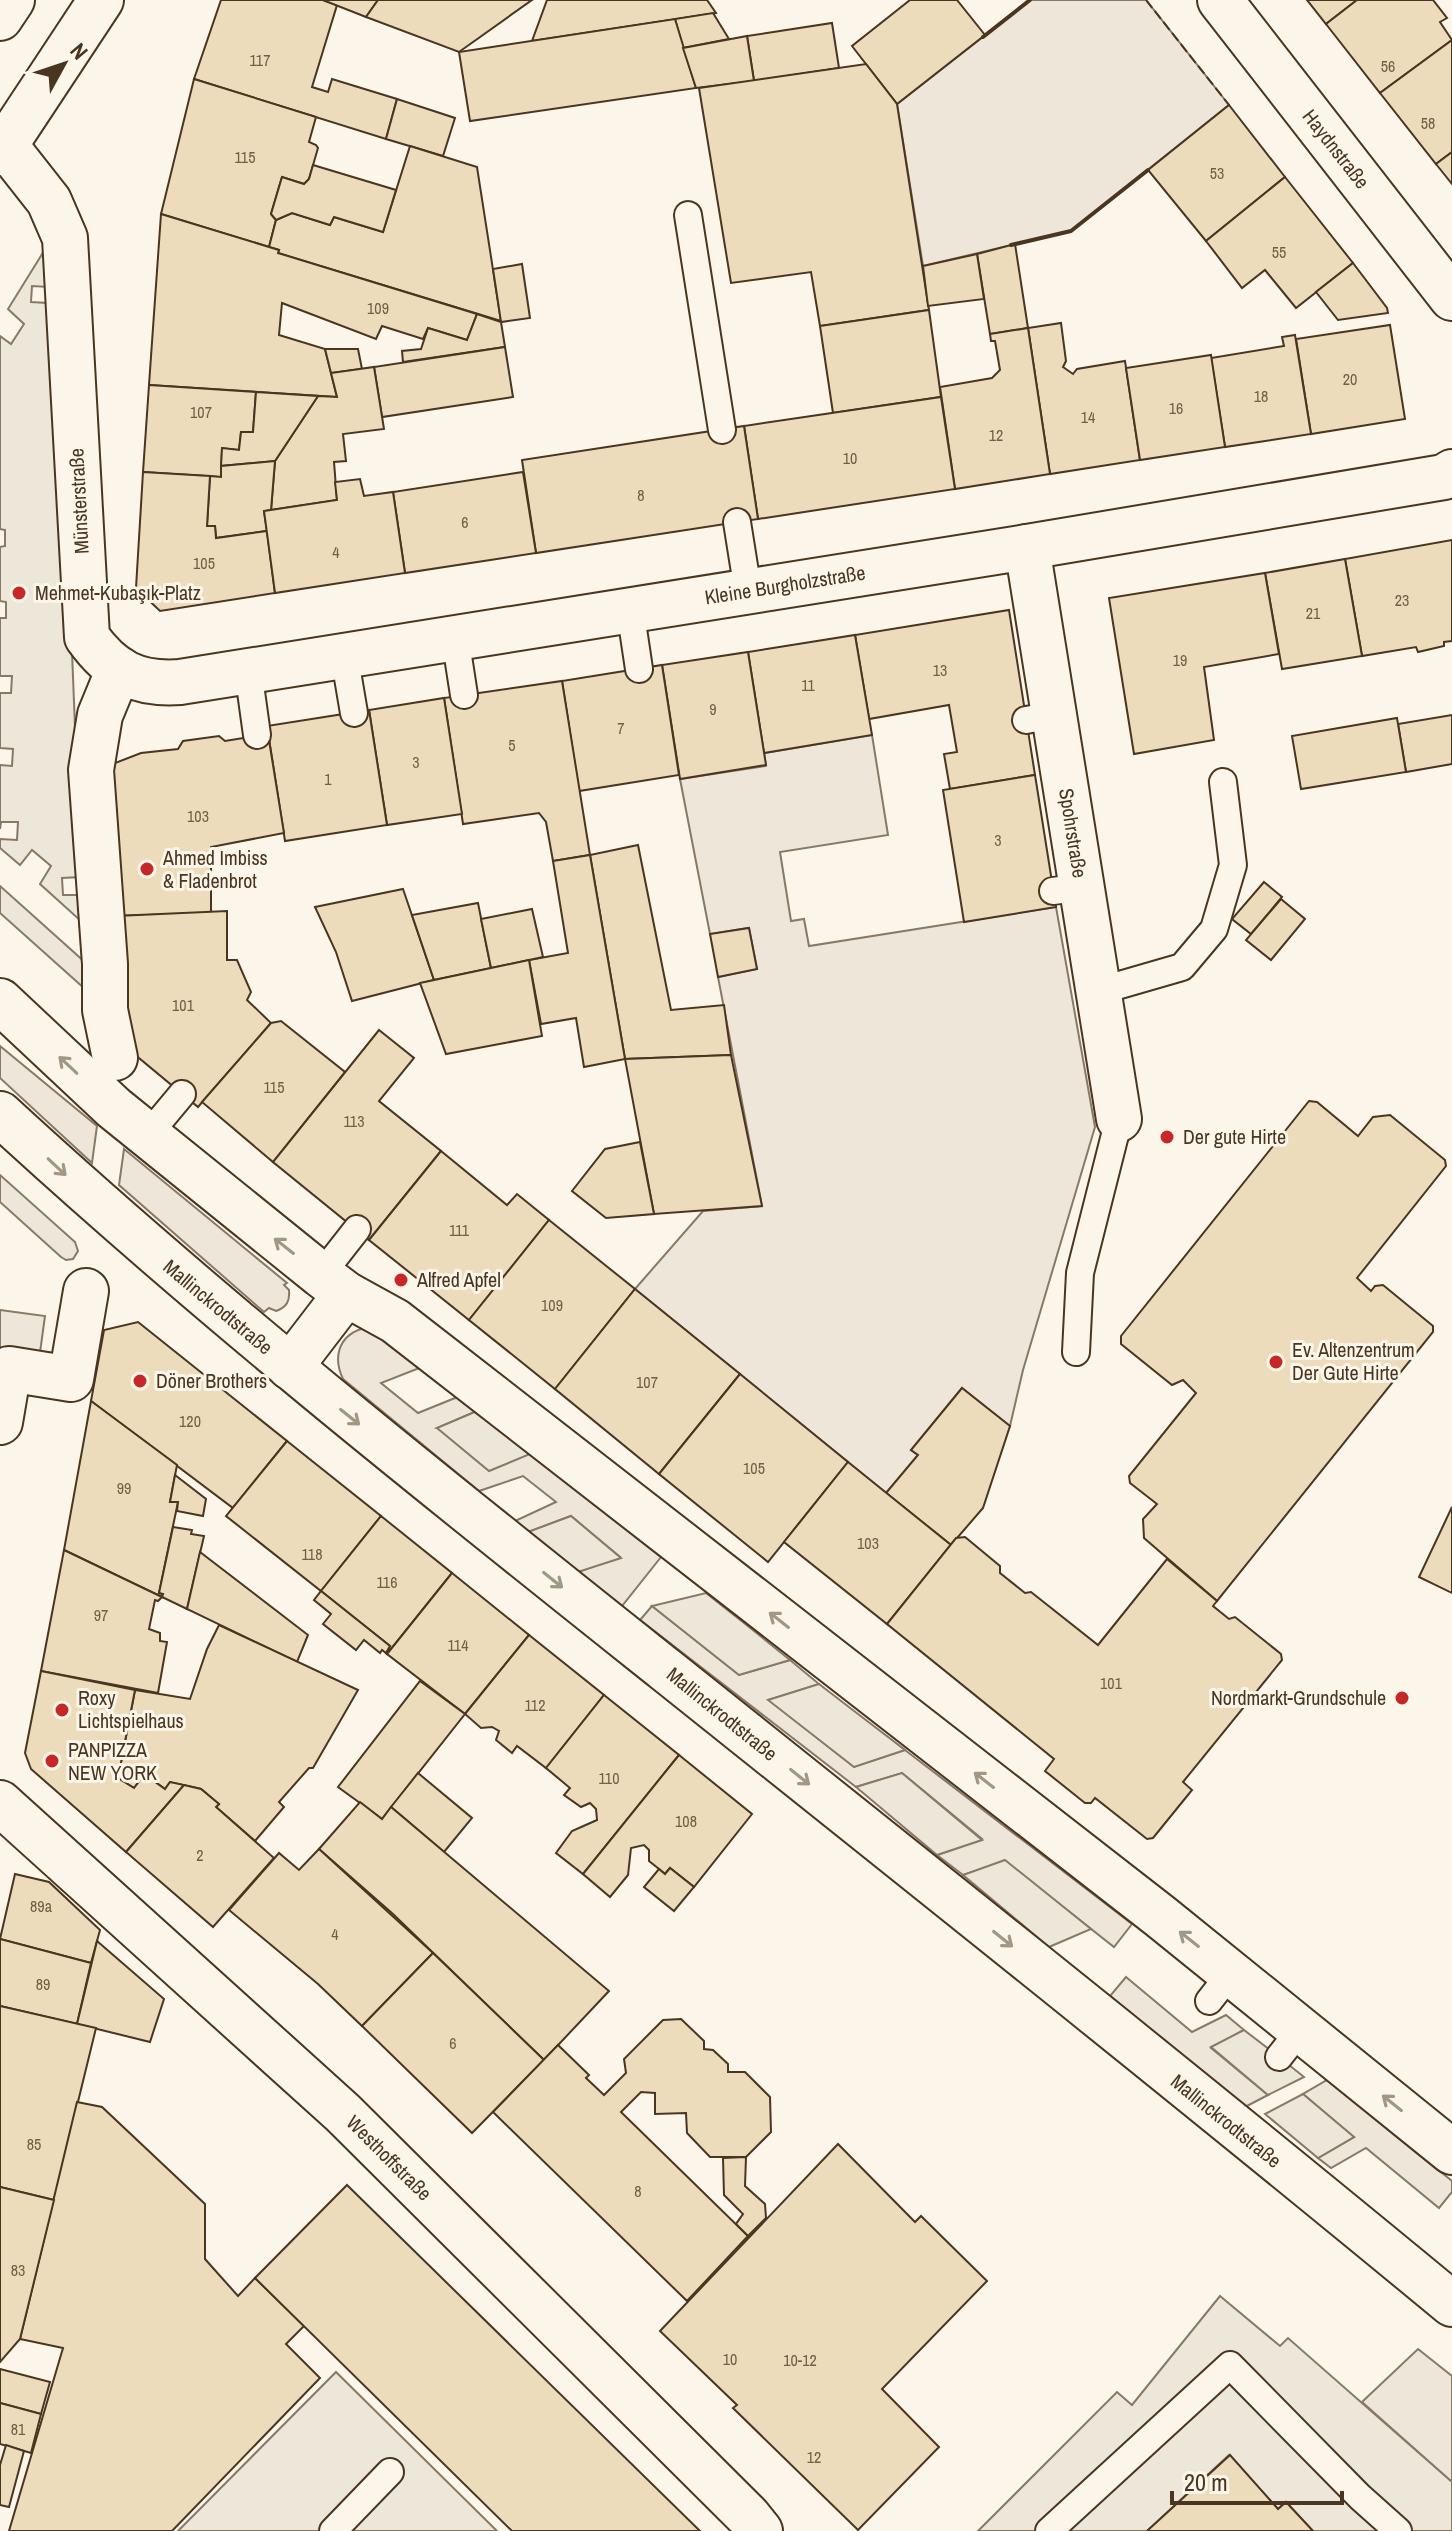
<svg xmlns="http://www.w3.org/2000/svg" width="1452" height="2531" font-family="'Archivo Narrow',sans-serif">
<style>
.green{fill:#ede6d9;stroke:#887966;stroke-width:2}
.parking{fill:#ede7d9;stroke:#887966;stroke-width:2}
.building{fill:#ecdcbc;stroke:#4a3520;stroke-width:2}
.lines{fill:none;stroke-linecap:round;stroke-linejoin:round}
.lane-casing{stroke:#4a3520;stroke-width:30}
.street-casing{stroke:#4a3520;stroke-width:48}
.secondary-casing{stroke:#4a3520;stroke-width:48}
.primary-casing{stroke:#4a3520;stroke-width:48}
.lane{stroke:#fbf6e9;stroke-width:26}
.street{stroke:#fbf6e9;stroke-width:44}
.secondary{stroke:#fbf6e9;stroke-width:44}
.primary{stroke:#fbf6e9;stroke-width:44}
.fence{stroke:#4a3520;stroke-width:2;stroke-dasharray:10 4;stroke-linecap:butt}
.wall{stroke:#4a3520;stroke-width:4}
.oneway{stroke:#a29684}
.poi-dot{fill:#c62828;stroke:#fbf6e9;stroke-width:3}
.labels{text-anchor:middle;stroke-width:6;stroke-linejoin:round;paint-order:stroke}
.number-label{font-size:16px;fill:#725f47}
.street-label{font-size:20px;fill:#4a3520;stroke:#fbf6e9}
.poi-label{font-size:20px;fill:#4a3520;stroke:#fbf6e9;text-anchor:start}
</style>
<rect width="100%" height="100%" fill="#fbf6e9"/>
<!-- green -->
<g class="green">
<polygon points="1030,0 1146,0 1229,105 1071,231 923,266 897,104"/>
<polygon points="872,735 888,835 780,852 791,921 804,919 809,946 1056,907 1095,1127 1023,1370 1010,1426 962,1388 911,1450 918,1455 886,1493 635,1289 703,1211 762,1206 718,977 757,969 749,928 710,934 680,779 766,766 764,753"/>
<polygon points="0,886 97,973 85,989 0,913"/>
<polygon points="0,1046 97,1126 92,1163 0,1078"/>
<path d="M124,1149L287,1283L284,1285L289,1290C290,1301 287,1307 276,1311L269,1308L264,1312L119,1185Z"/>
<polygon points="0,1175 75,1242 78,1251 73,1259 66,1260 61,1257 0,1202"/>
<path d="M361,1329H371L422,1367L381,1383L418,1413L460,1396L477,1411L437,1428L530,1454L661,1557L622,1606L578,1572L620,1557L571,1516L528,1532L515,1521L556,1502L523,1476L479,1491L343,1379C333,1358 338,1337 361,1329Z"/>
<polygon points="652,1606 739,1675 790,1660 819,1684 769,1700 854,1767 905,1750 1132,1924 1114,1947 1005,1861 963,1875 937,1855 982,1839 902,1773 856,1787 640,1620"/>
<polygon points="1126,1977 1192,2032 1226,2015 1244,2030 1211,2048 1268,2095 1245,2107 1110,1996"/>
<polygon points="1327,2080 1452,2181 1452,2192 1439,2208 1366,2148 1331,2168 1318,2158 1354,2137 1303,2094"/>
<polygon points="1418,2349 1452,2376 1452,2482 1362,2402"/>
</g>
<!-- parking -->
<g class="parking">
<polygon points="44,251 49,287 32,286 31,302 48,303 72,652 81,877 62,878 63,895 81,895 82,922 40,884 51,866 32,850 20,865 0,848 0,839 17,840 18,822 1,822 0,829 0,765 12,766 13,749 0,748 0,693 11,693 12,676 0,676 0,618 6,618 6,602 0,601 0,547 5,546 5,530 0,529 0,336 11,344 24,324 8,309"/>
<polygon points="0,1310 45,1316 39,1360 0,1355"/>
<polygon points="477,1411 530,1454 489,1471 437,1428"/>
<polygon points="571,1516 621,1558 578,1572 528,1532"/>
<polygon points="706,1593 744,1623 790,1660 739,1675 652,1606"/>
<polygon points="819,1684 858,1714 905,1750 854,1767 768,1700"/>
<polygon points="902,1773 982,1840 937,1855 856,1787"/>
<polygon points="1005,1860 1091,1929 1049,1947 963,1875"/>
<polygon points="1244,2030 1279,2057 1304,2077 1268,2095 1211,2047"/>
<polygon points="1303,2094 1354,2137 1318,2158 1265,2114"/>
<polygon points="1220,2296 1280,2346 1288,2338 1452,2482 1452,2531 1313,2531 1286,2502 1278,2509 1229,2455 1147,2531 978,2531 1117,2392 1132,2405"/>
<polygon points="336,2372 497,2531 178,2531"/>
</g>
<!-- building -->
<g class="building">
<polygon points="221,0 323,0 337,5 312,87 328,92 332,79 397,99 386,139 194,79"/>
<polygon points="323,0 378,0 366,17"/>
<polygon points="378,0 532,0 459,52 366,17"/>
<polygon points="547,0 707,0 716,13 532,41"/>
<polygon points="910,0 957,0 985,35 897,104 852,46"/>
<polygon points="1307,0 1357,0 1326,24"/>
<polygon points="1357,0 1433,0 1447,18 1440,22 1452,40 1380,93 1326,24"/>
<polygon points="713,13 729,39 683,48 675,19"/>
<polygon points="675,19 696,88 470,121 459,52"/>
<polygon points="832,23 839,68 754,81 747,36"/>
<polygon points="747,36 754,81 696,88 683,48"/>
<polygon points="1452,40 1452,152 1436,164 1380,93"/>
<polygon points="866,64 897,104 929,310 820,326 811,272 731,283 699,88"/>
<polygon points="194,79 316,117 309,142 316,145 318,148 309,179 304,184 282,177 271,214 276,220 269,247 161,214"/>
<polygon points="397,99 455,118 443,156 386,139"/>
<polygon points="1229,105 1285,177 1206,241 1148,170"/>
<polygon points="410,146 477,167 501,321 278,253 279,250 269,247 276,220 292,213 330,225 334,217 383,232"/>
<polygon points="1452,152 1452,184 1436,164"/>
<polygon points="313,165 396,190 383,232 334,217 330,225 292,213 276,220 271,214 282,177 304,184 309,179"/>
<polygon points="1285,177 1353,263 1296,308 1265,270 1242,288 1206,241"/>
<polygon points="161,214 269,247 279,250 278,253 477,314 467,340 428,328 423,339 382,326 376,339 282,303 279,335 325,349 337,397 149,385"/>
<polygon points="1015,244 1028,328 990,334 977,254"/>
<polygon points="977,254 984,299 928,306 923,266"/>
<polygon points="1353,263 1387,308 1388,313 1338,320 1316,292"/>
<polygon points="522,264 530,318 501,322 493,269"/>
<polygon points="929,310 941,397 833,413 820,326"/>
<polygon points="477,314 501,322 505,347 403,362 402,351 421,349 428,328 467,340"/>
<polygon points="1061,323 1066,361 1063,367 1073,374 1077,369 1125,361 1140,460 1050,474 1028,328"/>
<polygon points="1390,325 1405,419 1311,434 1296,339"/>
<polygon points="1028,328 1050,474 955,489 940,387 992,378 1000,370 995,341 991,341 990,334"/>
<polygon points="1295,335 1311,434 1225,447 1211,358 1284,346 1282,337"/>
<polygon points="505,347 513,397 382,417 374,367"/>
<polygon points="325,349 358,349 362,369 331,373"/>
<polygon points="1211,355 1225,447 1140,460 1126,368"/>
<polygon points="374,367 384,429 343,434 346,461 334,462 337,500 271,510 275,461 318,396 337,397 331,373"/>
<polygon points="149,385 256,392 253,432 241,432 239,450 222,448 221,477 143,472"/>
<polygon points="256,392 318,396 275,461 221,466 222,448 239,450 241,432 253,432"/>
<polygon points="941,397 955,489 758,519 744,426"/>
<polygon points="744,426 758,519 536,553 522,460"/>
<polygon points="275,461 271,510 264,511 267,531 216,538 215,526 207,526 210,476 221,477 221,466"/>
<polygon points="143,472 210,476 207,526 215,526 216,538 267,531 275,593 160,611 136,588"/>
<polygon points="523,472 536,553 405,573 393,492"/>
<polygon points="360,479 364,496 393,492 405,573 275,593 264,511 337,500 335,482"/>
<polygon points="1452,540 1452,641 1444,642 1444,646 1418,652 1416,647 1362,656 1345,559"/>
<polygon points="1345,559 1362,656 1282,669 1265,573"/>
<polygon points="1265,573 1279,654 1204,667 1214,740 1134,754 1109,598"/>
<polygon points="1009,610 1035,775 950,789 944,754 957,752 949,705 869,719 855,635"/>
<polygon points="855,635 872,735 764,753 748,652"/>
<polygon points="748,652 766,765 680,779 662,665"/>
<polygon points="662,665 679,775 579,791 562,681"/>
<polygon points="562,681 590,855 553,861 546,822 539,813 463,824 444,698"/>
<polygon points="444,698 462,814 387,825 369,710"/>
<polygon points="369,710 387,825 285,841 267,726"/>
<polygon points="1452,715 1452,764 1406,772 1398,724"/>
<polygon points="1397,718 1406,772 1301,789 1292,736"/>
<polygon points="268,734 284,833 211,847 211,913 116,916 110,770 115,763 141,753 178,749 183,741 219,736 225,741"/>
<polygon points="1035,775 1056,907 964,922 943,790"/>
<polygon points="638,845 671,1010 724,1005 731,1055 625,1059 590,855"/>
<polygon points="590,855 625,1059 584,1067 576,1018 541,1024 529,960 568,953 553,861"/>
<polygon points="1264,882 1282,897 1251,934 1232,919"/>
<polygon points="403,889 434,980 352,1001 336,952 315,907"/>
<polygon points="1281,899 1305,919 1271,960 1246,940"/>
<polygon points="478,903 491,968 434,980 412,915"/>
<polygon points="532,909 543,957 491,968 481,919"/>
<polygon points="227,911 227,960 237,960 251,992 247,1000 271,1023 198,1107 133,1053 114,1012 116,916"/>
<polygon points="749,928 757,969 718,977 710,934"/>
<polygon points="529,960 542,1036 446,1054 420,983"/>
<polygon points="281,1021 345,1072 273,1162 202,1102 271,1023"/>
<polygon points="379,1030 414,1058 379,1101 441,1151 369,1240 273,1162"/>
<polygon points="731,1055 762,1206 654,1214 625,1059"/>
<polygon points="1309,1101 1317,1102 1358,1136 1373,1117 1390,1115 1445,1160 1446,1166 1357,1278 1371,1291 1375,1286 1383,1285 1433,1326 1433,1332 1217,1601 1144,1538 1143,1519 1157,1504 1130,1483 1129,1476 1196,1393 1183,1380 1172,1385 1121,1344 1121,1336"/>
<polygon points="640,1142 654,1214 606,1218 572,1191 605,1149"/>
<polygon points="441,1151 507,1205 517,1194 549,1220 469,1320 369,1240"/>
<polygon points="549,1220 635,1289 555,1389 469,1320"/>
<polygon points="635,1289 740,1374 659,1474 555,1389"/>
<polygon points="138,1322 287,1441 233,1508 91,1401 104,1330"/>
<polygon points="740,1374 848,1462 768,1562 659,1474"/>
<polygon points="962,1388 1010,1426 983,1508 951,1545 886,1493 918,1455 911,1450"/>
<polygon points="91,1401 177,1465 170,1502 178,1502 159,1593 163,1594 162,1597 64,1550"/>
<polygon points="287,1441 381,1516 321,1591 226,1516"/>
<polygon points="848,1462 951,1545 887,1624 784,1542"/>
<polygon points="175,1475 206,1499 203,1516 177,1511 178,1502 170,1502"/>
<polygon points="1452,1507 1452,1593 1419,1577"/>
<polygon points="381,1516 452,1573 387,1654 386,1653 390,1646 321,1591"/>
<polygon points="173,1527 192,1530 191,1534 204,1536 187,1609 162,1597 163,1594 159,1593"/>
<polygon points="965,1537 1000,1566 1000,1573 1025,1593 1031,1592 1098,1645 1167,1559 1217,1601 1213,1606 1229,1619 1235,1617 1281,1654 1282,1660 1183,1782 1192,1790 1153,1838 1147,1839 1095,1798 1091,1803 1085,1803 1045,1771 1054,1759 887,1624 956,1538"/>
<polygon points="64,1550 162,1597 158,1601 155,1600 149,1629 160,1633 160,1641 167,1642 158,1693 41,1671"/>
<polygon points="200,1552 308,1635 297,1662 187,1609"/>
<polygon points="452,1573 529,1635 465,1714 387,1654"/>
<polygon points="321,1591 390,1646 386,1653 382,1650 380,1653 364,1640 356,1650 323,1624 331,1614 314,1600"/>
<polygon points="219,1625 358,1690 313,1768 309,1768 279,1802 284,1807 255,1841 216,1807 219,1804 201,1789 170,1782 165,1789 151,1779 141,1779 134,1788 118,1778 135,1690 190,1699 207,1649"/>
<polygon points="529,1635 604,1695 546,1768 517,1746 512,1753 496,1740 499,1731 492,1727 481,1728 465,1714"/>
<polygon points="41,1671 135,1690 118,1778 134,1788 141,1779 151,1779 165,1789 170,1782 184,1785 126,1852 31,1769 25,1753"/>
<polygon points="420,1681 465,1714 382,1819 338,1787"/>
<polygon points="604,1695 679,1755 583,1874 556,1853 572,1831 597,1820 596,1809 590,1803 581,1807 564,1795 570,1788 546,1768"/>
<polygon points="679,1755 752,1814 694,1887 670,1868 665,1874 659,1869 649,1861 649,1850 644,1845 631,1848 628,1875 610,1897 583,1874"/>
<polygon points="418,1773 472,1818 444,1852 391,1807"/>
<polygon points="184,1785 201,1789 219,1804 216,1807 274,1858 213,1927 126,1852"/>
<polygon points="360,1802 382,1819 391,1807 609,1991 544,2060 393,1914 319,1849"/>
<polygon points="319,1849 433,1953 362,2026 318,1984 229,1910 279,1853 299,1870"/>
<polygon points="670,1868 694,1887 674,1911 644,1887 659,1869 665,1874"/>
<polygon points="15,1874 49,1882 100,1930 91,1963 0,1939"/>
<polygon points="0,1939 91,1963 77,2024 0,2006"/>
<polygon points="97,1941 164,1999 150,2042 77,2024"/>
<polygon points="433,1953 544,2060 472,2133 362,2026"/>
<polygon points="0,2006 96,2028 54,2200 0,2187"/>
<polygon points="681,2019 704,2041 704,2049 713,2050 728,2064 728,2072 745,2072 770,2097 771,2132 746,2157 710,2157 687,2133 686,2113 655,2114 655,2093 641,2092 621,2112 748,2236 687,2301 493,2112 558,2045 589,2075 586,2078 604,2095 626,2073 624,2059 663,2020"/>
<polygon points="77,2102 102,2107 205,2204 205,2259 238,2296 255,2278 304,2326 286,2344 320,2378 172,2531 9,2531 63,2348 20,2339"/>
<polygon points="838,2144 915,2222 921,2216 987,2281 882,2389 939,2447 858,2530 733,2408 737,2405 660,2331"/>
<polygon points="746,2157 745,2186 765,2204 766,2218 748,2236 736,2224 743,2214 724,2195 723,2158"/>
<polygon points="347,2185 700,2531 512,2531 255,2278"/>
<polygon points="0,2187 54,2200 20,2339 0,2362"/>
<polygon points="0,2369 50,2382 41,2414 0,2403"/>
<polygon points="0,2403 41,2414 31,2453 0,2444"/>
<polygon points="6,2445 24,2451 9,2507 0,2505 0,2465"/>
<polygon points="1230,2455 1278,2509 1286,2502 1313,2531 1147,2531"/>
</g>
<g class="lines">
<defs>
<g id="lane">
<polyline points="688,215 722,430"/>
<polyline points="737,522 748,591"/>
<polyline points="630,609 639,669"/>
<polyline points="455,637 464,695"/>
<polyline points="344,654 354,713"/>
<polyline points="248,670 257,735"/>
<polyline points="1026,720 1055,715"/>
<polyline points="1053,891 1082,887"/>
<polyline points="1099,991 1182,967 1214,929 1233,865 1223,782"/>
<polyline points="147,1136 182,1094"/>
<polyline points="321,1275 357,1229"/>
<polyline points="1076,1352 1080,1273 1119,1119"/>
<polyline points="1209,2001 1231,1973"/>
<polyline points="1279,2057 1301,2029"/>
<polyline points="333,2531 390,2472"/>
<polyline points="1049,2531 1230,2365 1360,2497 1398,2531"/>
</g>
<g id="street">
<polyline points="1220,0 1452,298"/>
<path d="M5,145L49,201L65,238L87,637C112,672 137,685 180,682L1027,547L1444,477L1452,472"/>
<polyline points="1027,547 1119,1119"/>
<polyline points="115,1058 105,1010 105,964 91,770 100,715 119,669"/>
<polyline points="0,1422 9,1369 71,1379 86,1291"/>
<polyline points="0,1803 343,2113 748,2516 760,2531"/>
</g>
<g id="secondary">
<polyline points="0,1001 114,1108 321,1275 346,1294 395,1321 1160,1916 1452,2152"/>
<path d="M0,1114C213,1310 440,1490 666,1670C929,1880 1193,2090 1452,2304"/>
<polyline points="290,1367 346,1294"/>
</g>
<g id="primary">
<polyline points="0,18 12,0"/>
<polyline points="0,153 101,0"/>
</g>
</defs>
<!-- lane casing -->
<use href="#lane" class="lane-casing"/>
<!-- street casing -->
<use href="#street" class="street-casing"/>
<!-- secondary casing -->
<use href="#secondary" class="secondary-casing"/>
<!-- primary casing -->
<use href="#primary" class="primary-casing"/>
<!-- lane -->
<use href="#lane" class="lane"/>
<!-- street -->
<use href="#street" class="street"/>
<!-- secondary -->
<use href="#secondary" class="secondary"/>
<!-- primary -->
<use href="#primary" class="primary"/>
<!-- fence -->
<polyline class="fence" points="1146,0 1229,105"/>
<!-- wall -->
<g class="wall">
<polyline points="983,37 1030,0"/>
<polyline points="1011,245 1071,231 1148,170"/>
</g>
</g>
<!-- one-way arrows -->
<defs><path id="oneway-shaft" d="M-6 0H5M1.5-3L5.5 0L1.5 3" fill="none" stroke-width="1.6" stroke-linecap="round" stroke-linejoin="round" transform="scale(2)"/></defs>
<g class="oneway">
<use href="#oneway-shaft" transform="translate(68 1065) rotate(-137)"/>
<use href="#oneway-shaft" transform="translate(57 1167) rotate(43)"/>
<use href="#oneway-shaft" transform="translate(284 1246) rotate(-142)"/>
<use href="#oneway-shaft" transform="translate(350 1417) rotate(39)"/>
<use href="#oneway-shaft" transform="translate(553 1580) rotate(39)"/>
<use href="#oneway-shaft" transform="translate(779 1620) rotate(-142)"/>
<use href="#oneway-shaft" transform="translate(800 1777) rotate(39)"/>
<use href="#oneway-shaft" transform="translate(984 1780) rotate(-142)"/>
<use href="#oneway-shaft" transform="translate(1003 1939) rotate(39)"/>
<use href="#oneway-shaft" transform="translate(1189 1939) rotate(-142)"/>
<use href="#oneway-shaft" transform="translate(1392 2103) rotate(-141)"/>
</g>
<!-- markers -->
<g class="poi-dot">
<circle cx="19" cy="593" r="8"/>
<circle cx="147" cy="869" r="8"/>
<circle cx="1167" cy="1137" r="8"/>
<circle cx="401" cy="1280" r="8"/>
<circle cx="1276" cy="1362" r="8"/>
<circle cx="140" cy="1381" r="8"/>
<circle cx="1402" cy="1698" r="8"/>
<circle cx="62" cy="1710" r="8"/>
<circle cx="52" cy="1761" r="8"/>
</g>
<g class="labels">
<!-- number labels -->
<g class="number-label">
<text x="260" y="66">117</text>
<text x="1388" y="72">56</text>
<text x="1428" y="129">58</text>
<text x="245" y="163">115</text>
<text x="1217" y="179">53</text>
<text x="1279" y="258">55</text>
<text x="378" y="314">109</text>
<text x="1350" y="385">20</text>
<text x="1261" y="402">18</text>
<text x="1176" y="414">16</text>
<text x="201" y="418">107</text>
<text x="1088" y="423">14</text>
<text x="996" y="441">12</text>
<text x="850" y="464">10</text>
<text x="641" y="501">8</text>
<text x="465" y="528">6</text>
<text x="336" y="558">4</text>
<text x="204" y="569">105</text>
<text x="1402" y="606">23</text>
<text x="1313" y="619">21</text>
<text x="1180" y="666">19</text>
<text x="940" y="676">13</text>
<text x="808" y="691">11</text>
<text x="713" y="715">9</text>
<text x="621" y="734">7</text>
<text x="512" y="751">5</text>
<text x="416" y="768">3</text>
<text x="328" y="785">1</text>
<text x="198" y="822">103</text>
<text x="998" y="846">3</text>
<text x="183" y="1011">101</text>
<text x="274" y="1093">115</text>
<text x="354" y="1127">113</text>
<text x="459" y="1236">111</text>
<text x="552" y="1311">109</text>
<text x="647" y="1388">107</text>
<text x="190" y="1427">120</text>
<text x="754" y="1474">105</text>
<text x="124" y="1494">99</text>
<text x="868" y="1549">103</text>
<text x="312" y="1560">118</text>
<text x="387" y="1588">116</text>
<text x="101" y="1621">97</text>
<text x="458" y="1651">114</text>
<text x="1111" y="1689">101</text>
<text x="535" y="1711">112</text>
<text x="609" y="1784">110</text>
<text x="686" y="1827">108</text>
<text x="200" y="1861">2</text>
<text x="41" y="1912">89a</text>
<text x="335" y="1940">4</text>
<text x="43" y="1990">89</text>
<text x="453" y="2049">6</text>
<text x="34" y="2150">85</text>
<text x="638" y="2197">8</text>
<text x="18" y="2276">83</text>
<text x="730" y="2365">10</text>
<text x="800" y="2366">10-12</text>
<text x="18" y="2435">81</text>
<text x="814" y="2463">12</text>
</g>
<!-- street labels -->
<g class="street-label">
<text transform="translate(1336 149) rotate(52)" y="7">Haydnstraße</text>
<text transform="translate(79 501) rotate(-93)" y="7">Münsterstraße</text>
<text transform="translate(785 585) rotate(-9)" y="7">Kleine Burgholzstraße</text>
<text transform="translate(1073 833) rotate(81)" y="7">Spohrstraße</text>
<text transform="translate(218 1307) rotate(40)" y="7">Mallinckrodtstraße</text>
<text transform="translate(722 1714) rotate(39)" y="7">Mallinckrodtstraße</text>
<text transform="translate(1226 2121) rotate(39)" y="7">Mallinckrodtstraße</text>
<text transform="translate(389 2158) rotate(45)" y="7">Westhoffstraße</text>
</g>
<!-- poi labels -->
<g class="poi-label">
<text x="35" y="600">Mehmet-Kubaşık-Platz</text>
<text x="163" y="865">Ahmed Imbiss<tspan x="163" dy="23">&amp; Fladenbrot</tspan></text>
<text x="1183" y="1144">Der gute Hirte</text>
<text x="417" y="1287">Alfred Apfel</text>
<text x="1292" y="1357">Ev. Altenzentrum<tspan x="1292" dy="23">Der Gute Hirte</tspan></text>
<text x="156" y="1388">Döner Brothers</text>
<text x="78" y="1705">Roxy<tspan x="78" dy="23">Lichtspielhaus</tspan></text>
<text x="1386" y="1705" text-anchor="end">Nordmarkt-Grundschule</text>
<text x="68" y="1757">PANPIZZA<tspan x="68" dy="23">NEW YORK</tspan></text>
</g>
</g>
<!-- north arrow -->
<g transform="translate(64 64) rotate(50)" stroke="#fbf6e9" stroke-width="6" paint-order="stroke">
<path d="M0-6L14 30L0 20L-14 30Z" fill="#4a3520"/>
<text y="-12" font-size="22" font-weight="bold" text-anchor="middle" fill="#4a3520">N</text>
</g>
<!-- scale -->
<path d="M1172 2491v12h170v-12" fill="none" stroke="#4a3520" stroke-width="4"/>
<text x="1184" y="2491" font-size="24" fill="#4a3520" stroke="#fbf6e9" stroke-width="6" paint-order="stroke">20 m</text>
</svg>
